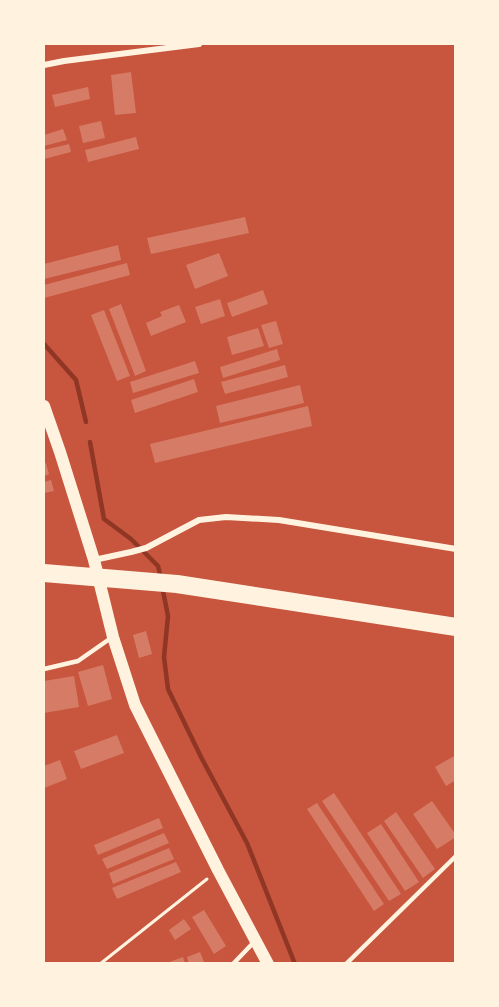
<svg xmlns="http://www.w3.org/2000/svg" width="499" height="1007" font-family="Manrope,sans-serif">
<style>
.lines{fill:none;stroke-linecap:round;stroke-linejoin:round}
.stream{stroke:#8f3625;stroke-width:4.5}
.building{fill:#d67c66}
.path{stroke:#fff3e0;stroke-width:3}
.service{stroke:#fff3e0;stroke-width:4.5}
.minor{stroke:#fff3e0;stroke-width:6}
.secondary{stroke:#fff3e0;stroke-width:12}
.motorway{stroke:#fff3e0;stroke-width:18}
</style>
<rect width="100%" height="100%" fill="#c8553d"/>
<g class="lines">
<!-- stream -->
<g class="stream">
<polyline points="44,344 76,380 86,422"/>
<polyline points="90,442 104,519 131,539 158,566 161,578"/>
<polyline points="162,586 168,616 164,657 168,689 201,757 247,843 295,964"/>
</g>
</g>
<!-- building -->
<g class="building">
<polygon points="131,72 136,113 115,115 111,75"/>
<polygon points="88,87 90,99 55,107 52,95"/>
<polygon points="101,121 105,138 83,143 79,126"/>
<polygon points="63,129 67,140 44,146 44,135"/>
<polygon points="136,137 139,149 88,162 85,150"/>
<polygon points="69,144 71,152 44,159 44,150"/>
<polygon points="245,217 249,233 151,254 147,238"/>
<polygon points="118,245 121,260 44,279 44,264"/>
<polygon points="219,253 228,276 195,289 186,265"/>
<polygon points="127,263 130,275 44,298 44,285"/>
<polygon points="263,290 268,304 232,317 227,303"/>
<polygon points="220,299 225,316 201,324 195,307"/>
<polygon points="121,304 146,371 135,376 109,309"/>
<polygon points="179,305 186,322 151,336 146,323 162,316 160,312"/>
<polygon points="104,310 130,376 117,381 91,315"/>
<polygon points="276,321 283,344 269,348 261,325"/>
<polygon points="258,328 264,346 232,355 227,337"/>
<polygon points="277,349 280,360 223,378 220,367"/>
<polygon points="195,361 199,373 133,393 130,382"/>
<polygon points="285,365 288,377 225,394 221,382"/>
<polygon points="194,379 198,392 135,413 131,400"/>
<polygon points="300,385 304,403 220,423 216,406"/>
<polygon points="308,406 312,426 155,463 150,444"/>
<polygon points="46,463 49,474 44,476 44,464"/>
<polygon points="51,480 54,491 44,493 44,482"/>
<polygon points="146,631 152,654 139,658 133,635"/>
<polygon points="103,665 112,699 88,706 78,672"/>
<polygon points="74,676 79,707 44,713 44,681"/>
<polygon points="117,735 124,753 81,769 74,751"/>
<polygon points="456,755 456,780 446,786 435,767"/>
<polygon points="60,760 67,779 44,788 44,766"/>
<polygon points="334,793 401,894 389,901 322,801"/>
<polygon points="432,801 456,835 456,837 437,849 413,814"/>
<polygon points="317,803 384,904 374,911 307,809"/>
<polygon points="396,812 435,869 423,878 384,821"/>
<polygon points="159,818 163,828 98,855 94,845"/>
<polygon points="381,824 419,882 405,891 367,833"/>
<polygon points="164,833 169,843 107,869 102,859"/>
<polygon points="169,848 174,859 113,884 109,873"/>
<polygon points="176,862 181,872 117,899 112,888"/>
<polygon points="204,910 226,946 214,954 192,917"/>
<polygon points="184,919 191,929 175,940 169,930"/>
<polygon points="200,952 205,964 189,964 187,957"/>
<polygon points="183,957 185,964 167,964 167,963"/>
</g>
<g class="lines">
<!-- path -->
<polyline class="path" points="100,964 207,879"/>
<!-- service -->
<g class="service">
<polyline points="44,669 78,661 111,638"/>
<polyline points="233,964 254,942"/>
<polyline points="346,964 456,856"/>
</g>
<!-- minor -->
<g class="minor">
<polyline points="44,65 64,61 199,44"/>
<polyline points="94,560 131,552 146,548 199,520 226,517 279,520 456,549"/>
</g>
<!-- secondary -->
<polyline class="secondary" points="44,406 60,452 94,560 113,637 135,705 218,870 268,964"/>
<!-- motorway -->
<polyline class="motorway" points="44,573 177,584 456,627"/>
</g>
<!-- border -->
<rect width="499" height="1007" fill="none" stroke="#fff3e0" stroke-width="90"/>
</svg>
